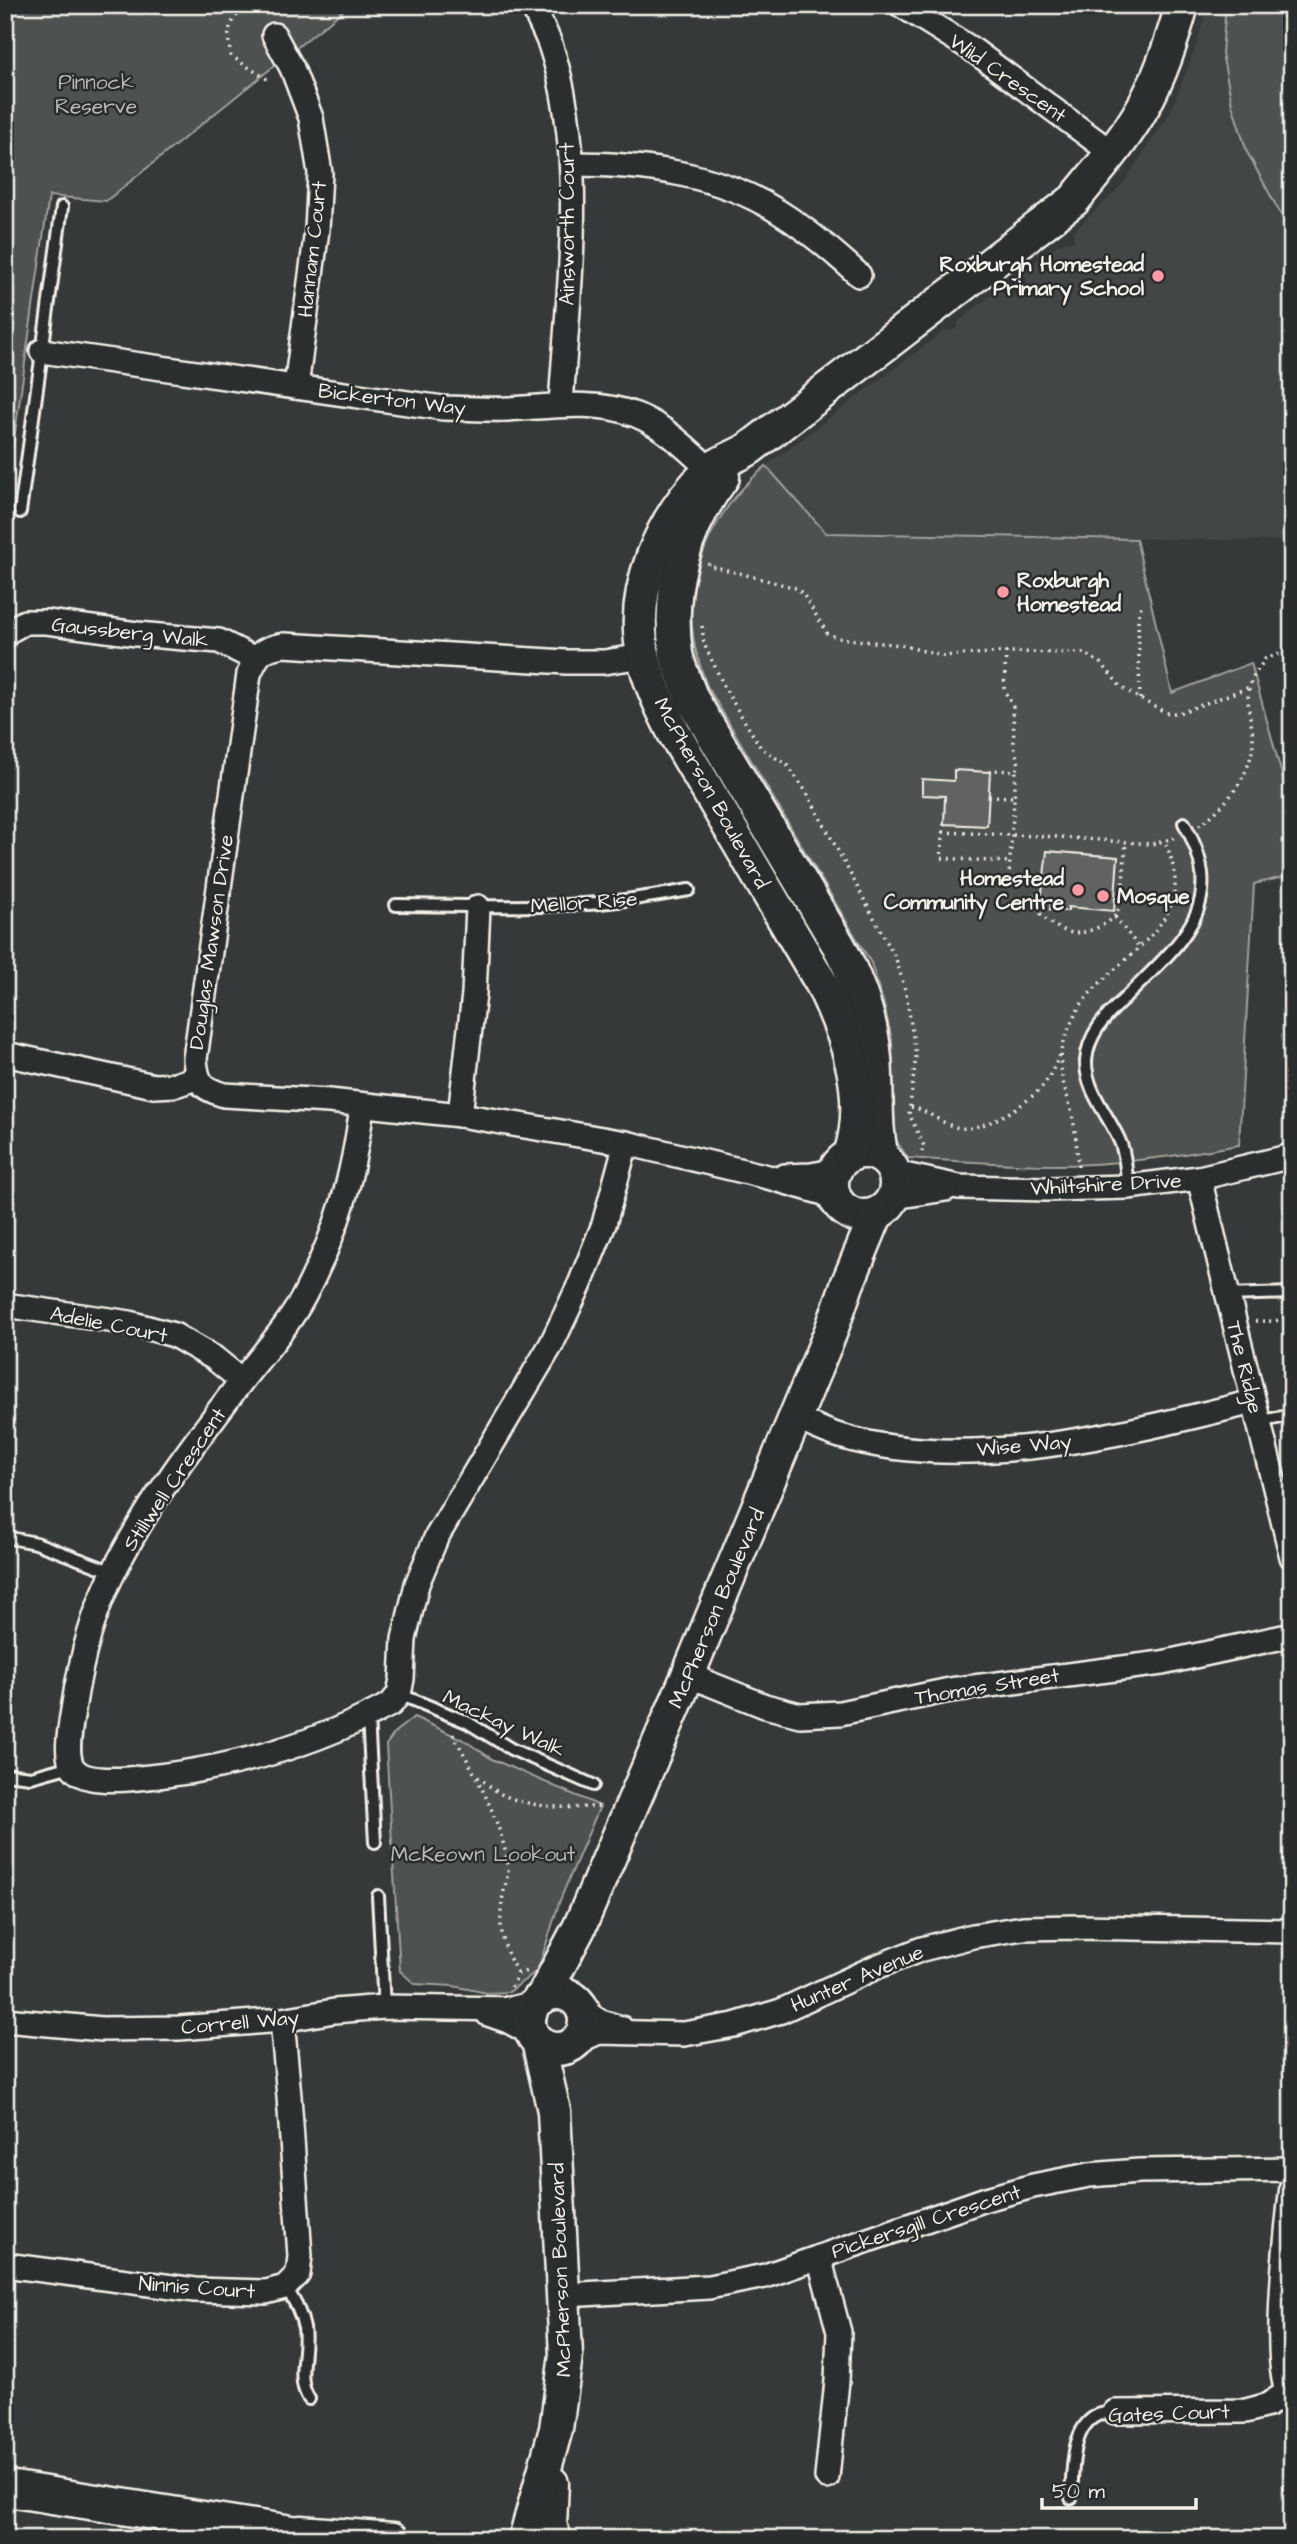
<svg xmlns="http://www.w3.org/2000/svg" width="1297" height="2544" font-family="'Architects Daughter',sans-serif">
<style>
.built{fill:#434645}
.green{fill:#4e514f;stroke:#a1a19c;stroke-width:2}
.building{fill:#616362;stroke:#f4f1e8;stroke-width:2}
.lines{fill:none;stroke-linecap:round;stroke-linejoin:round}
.lane-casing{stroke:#f4f1e8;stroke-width:16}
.street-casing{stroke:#f4f1e8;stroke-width:28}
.secondary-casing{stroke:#f4f1e8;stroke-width:37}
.primary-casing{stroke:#f4f1e8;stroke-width:40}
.path{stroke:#f4f1e8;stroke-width:3.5;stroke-dasharray:2 5;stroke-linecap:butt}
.lane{stroke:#2a2d2e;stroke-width:10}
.street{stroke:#2a2d2e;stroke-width:23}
.secondary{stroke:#2a2d2e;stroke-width:32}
.primary{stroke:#2a2d2e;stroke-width:35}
.poi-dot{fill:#ff9aa2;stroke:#2a2d2e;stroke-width:2.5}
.labels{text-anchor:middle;stroke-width:5;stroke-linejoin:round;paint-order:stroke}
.street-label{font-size:21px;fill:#f4f1e8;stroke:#2a2d2e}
.park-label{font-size:21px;fill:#bab9b2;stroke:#2a2d2e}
.poi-label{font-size:21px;font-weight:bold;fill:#f4f1e8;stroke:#2a2d2e;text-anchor:end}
</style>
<rect width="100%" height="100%" fill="#363939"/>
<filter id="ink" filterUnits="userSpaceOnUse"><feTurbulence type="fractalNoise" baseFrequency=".0143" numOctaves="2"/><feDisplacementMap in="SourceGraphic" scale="14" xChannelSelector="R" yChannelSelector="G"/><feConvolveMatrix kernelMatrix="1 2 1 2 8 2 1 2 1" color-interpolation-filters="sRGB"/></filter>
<g filter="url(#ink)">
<!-- built -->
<polygon class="built" points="1207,5 1292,5 1292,541 826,533 766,466 945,330 952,331 958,327 959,321 999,289 1006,295 1015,295 1023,289 1027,280 1023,271 1060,243 1074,241 1074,231 1121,186 1170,113 1198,41"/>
<!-- green -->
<g class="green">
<polygon points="5,5 350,5 106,201 49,196 5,502"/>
<polygon points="1226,5 1292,5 1292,235 1247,152 1232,104 1222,53"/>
<path d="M766,466L826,533L1136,539L1172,693L1251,663L1292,811V875L1254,884L1239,1145C1176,1156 1111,1166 1047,1165C1001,1164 954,1161 908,1158L895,1139L892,1040L883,1001L871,963L706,684C702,670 696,656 694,642C682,575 715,508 766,466Z"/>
<polygon points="414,1717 464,1740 492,1759 600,1806 560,1900 538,1970 509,1992 487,1993 453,1986 415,1984 400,1971 386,1745 396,1731"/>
</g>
<!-- building -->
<g class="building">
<polygon points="954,770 990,772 987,826 944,824 945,796 922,795 922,779 954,781"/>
<polygon points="1047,851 1118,857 1114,911 1068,907 1068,911 1050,910 1051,901 1041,900"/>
</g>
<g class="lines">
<defs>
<g id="lane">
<polyline points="20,512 62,207"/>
<path d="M396,905C453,905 509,908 565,905C607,904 648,897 689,890"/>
<path d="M1128,1187C1126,1173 1126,1158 1121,1144C1111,1118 1085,1091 1086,1061C1088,1034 1105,1017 1124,999C1180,943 1231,906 1184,823"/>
<polyline points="1227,1295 1292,1293"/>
<polyline points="1258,1422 1292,1415"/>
<polyline points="5,1537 36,1543 113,1572"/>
<polyline points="399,1694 467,1722 511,1749 593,1785"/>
<polyline points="368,1717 375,1842"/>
<polyline points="5,1774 31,1777 71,1766"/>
<polyline points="378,1896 384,2007"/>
<path d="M285,2287C294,2299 301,2312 304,2328C308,2351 295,2378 309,2399"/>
<path d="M1071,2498C1073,2474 1070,2427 1098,2415C1103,2413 1110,2413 1115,2412"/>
</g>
<g id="street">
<path d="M532,5C538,18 545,31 550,44C588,155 568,290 561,405"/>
<polyline points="901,5 973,50 1112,153"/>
<polyline points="274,35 292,68 311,118 320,173 317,230 296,387"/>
<path d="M572,164C643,164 717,173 779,212C808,230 834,252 859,275"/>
<path d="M42,351L443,408C464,408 486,410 508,409C549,407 596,399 636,415C671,429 693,456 721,479"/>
<polyline points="5,636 7,632 25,622 47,622 137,634 219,641 255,659"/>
<path d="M643,656L604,662H566L284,645C262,648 258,653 249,674L195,1059C197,1083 201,1088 224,1095L329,1101L460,1115L626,1143L768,1177L834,1196"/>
<polyline points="5,1054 154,1086 175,1085 196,1078"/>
<path d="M362,1106C353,1178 338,1231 304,1296C287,1328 262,1354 240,1383C194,1443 148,1503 114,1571C92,1614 80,1663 73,1710C63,1768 65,1783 128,1779C219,1772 310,1747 391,1704L399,1694L402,1679L404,1639L417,1584L436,1538L551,1345L580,1284L604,1224L626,1143"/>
<polyline points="460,1115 474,994 478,907"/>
<polyline points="895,1173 959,1187 1047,1189 1128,1187 1199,1178 1292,1156"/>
<polyline points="785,1176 811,1175 834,1171"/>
<polyline points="1199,1178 1292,1557"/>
<polyline points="894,1197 946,1189"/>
<polyline points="5,1305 130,1323 174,1335 214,1358 241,1380"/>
<path d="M796,1418C810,1424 825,1432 840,1436C967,1474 1128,1433 1253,1402"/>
<polyline points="688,1675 765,1706 800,1715 840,1713 950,1690 1162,1663 1292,1635"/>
<polyline points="583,2011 601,2022 621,2028"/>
<polyline points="488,2014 508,2021 532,2034"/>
<polyline points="5,2020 102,2029 179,2028 282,2020 334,2011 384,2007 511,2009 538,2002"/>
<polyline points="576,2042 599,2032 684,2034 734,2025 781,2011 876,1967 922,1949 973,1936 1023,1928 1078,1927 1292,1931"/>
<path d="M1292,2186C1288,2221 1269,2377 1292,2399"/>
<polyline points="819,2257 839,2332 837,2381 827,2477"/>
<polyline points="5,2265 195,2290 266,2292 285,2287 298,2274 300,2256 289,2096 282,2020"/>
<polyline points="564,2295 709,2287 765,2276 986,2199 1033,2186 1089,2175 1139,2171 1292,2169"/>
<polyline points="1115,2412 1246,2411 1268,2405 1286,2393"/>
</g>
<g id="secondary">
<path d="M723,477C684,528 667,590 676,654C679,669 687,685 692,699L839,946C858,982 872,1019 875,1059C878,1092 874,1124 882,1157"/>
<circle cx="864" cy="1184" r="32"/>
<path d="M850,1155C869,1097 848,1039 823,986L674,733C662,709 650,685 644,658C628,593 661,517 708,472C719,461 737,457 750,448L1074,200C1098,170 1124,141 1143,107C1161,75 1172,41 1182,5"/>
<circle cx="557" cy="2021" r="28"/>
<polyline points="542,1998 579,1928 688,1675 831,1331 847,1285 876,1215"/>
<polyline points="552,2483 550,2525 555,2539"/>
<polyline points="300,2532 393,2539"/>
<polyline points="525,2539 556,2429 566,2355 554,2111 538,2041"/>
</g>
<polyline id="primary" points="5,2488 326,2539"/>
</defs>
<!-- lane casing -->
<use href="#lane" class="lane-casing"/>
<!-- street casing -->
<use href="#street" class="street-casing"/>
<!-- secondary casing -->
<use href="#secondary" class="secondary-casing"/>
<!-- primary casing -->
<use href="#primary" class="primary-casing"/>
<!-- path -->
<g class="path">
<path d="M247,5C228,23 226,30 231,56L270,81"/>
<polyline points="709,563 708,565 796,588 803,594 827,633 838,638 901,645 942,656 1006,652 1084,653 1102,664 1121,687 1140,699 1167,713 1179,713 1250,687"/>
<polyline points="702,626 704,644 728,694 761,748 788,766 807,793 896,959 906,993 916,1056 909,1114 924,1146 920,1156"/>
<polyline points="1006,652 1004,690 1013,707 1014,747 1019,764 1016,771"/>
<polyline points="1140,699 1138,618 1142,602"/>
<polyline points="990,772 991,770 1016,771 1008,889"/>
<polyline points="989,796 1014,797"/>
<polyline points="944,824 941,858 1009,862"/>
<path d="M1199,825C1223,809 1246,781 1252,752C1257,729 1242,705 1251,682C1254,674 1261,666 1265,659L1292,650"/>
<polyline points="943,832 1059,837 1152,844 1174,838"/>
<path d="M1033,894C1033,913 1055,930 1073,933C1085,934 1105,926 1114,917C1124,907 1124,858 1126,842"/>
<polyline points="1115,917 1138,946"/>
<path d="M911,1107C927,1110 939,1122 955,1127C980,1134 1020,1108 1038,1091C1049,1081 1054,1066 1061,1053"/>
<path d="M1078,1167C1077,1151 1076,1135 1073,1119C1069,1096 1057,1076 1062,1051C1065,1034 1075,1012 1086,998C1113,964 1170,935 1175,888C1176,871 1171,857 1165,841"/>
<path d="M1255,1321C1269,1321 1281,1323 1292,1313"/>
<path d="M453,1734C475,1774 498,1814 507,1859C510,1875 504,1886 502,1901C498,1929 504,1951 518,1974"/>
<path d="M478,1777C486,1783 496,1792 505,1796C533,1808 571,1809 600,1806"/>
<polyline points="511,1987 518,1974 527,1971"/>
</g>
<!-- lane -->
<use href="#lane" class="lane"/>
<!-- street -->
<use href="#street" class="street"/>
<!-- secondary -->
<use href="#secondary" class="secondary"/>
<!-- primary -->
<use href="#primary" class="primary"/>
</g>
</g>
<!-- markers -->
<g class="poi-dot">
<circle cx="1158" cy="276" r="7"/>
<circle cx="1003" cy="592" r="7"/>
<circle cx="1078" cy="890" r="7"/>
<circle cx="1103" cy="896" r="7"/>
</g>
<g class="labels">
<!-- street labels -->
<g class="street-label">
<text transform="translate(1008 78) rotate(35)" y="7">Wild Crescent</text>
<text transform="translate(567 224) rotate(-90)" y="7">Ainsworth Court</text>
<text transform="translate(312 249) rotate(-84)" y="7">Hannam Court</text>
<text transform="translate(392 399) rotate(7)" y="7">Bickerton Way</text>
<text transform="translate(130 632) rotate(6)" y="7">Gaussberg Walk</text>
<text transform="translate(712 793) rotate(61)" y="7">McPherson Boulevard</text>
<text transform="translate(584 902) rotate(-4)" y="7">Mellor Rise</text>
<text transform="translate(211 942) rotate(-82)" y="7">Douglas Mawson Drive</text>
<text transform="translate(1106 1184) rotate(-3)" y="7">Whiltshire Drive</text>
<text transform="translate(109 1324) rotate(11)" y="7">Adelie Court</text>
<text transform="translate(1245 1367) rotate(76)" y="7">The Ridge</text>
<text transform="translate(1024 1445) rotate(-5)" y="7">Wise Way</text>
<text transform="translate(174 1479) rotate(-56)" y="7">Stillwell Crescent</text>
<text transform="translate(716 1608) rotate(-67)" y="7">McPherson Boulevard</text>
<text transform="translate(987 1686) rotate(-9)" y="7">Thomas Street</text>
<text transform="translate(504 1723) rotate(25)" y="7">Mackay Walk</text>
<text transform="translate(857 1978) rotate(-23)" y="7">Hunter Avenue</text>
<text transform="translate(240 2022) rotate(-5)" y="7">Correll Way</text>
<text transform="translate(926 2221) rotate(-18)" y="7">Pickersgill Crescent</text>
<text transform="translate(560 2270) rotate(-92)" y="7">McPherson Boulevard</text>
<text transform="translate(197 2287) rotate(4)" y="7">Ninnis Court</text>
<text transform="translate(1169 2413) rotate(-2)" y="7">Gates Court</text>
</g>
<!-- park labels -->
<g class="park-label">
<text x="96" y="89">Pinnock<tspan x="96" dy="24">Reserve</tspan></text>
<text x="483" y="1861">McKeown Lookout</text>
</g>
<!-- poi labels -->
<g class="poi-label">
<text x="1144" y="271">Roxburgh Homestead<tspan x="1144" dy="24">Primary School</tspan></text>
<text x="1017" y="587" text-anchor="start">Roxburgh<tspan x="1017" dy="24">Homestead</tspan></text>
<text x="1064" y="885">Homestead<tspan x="1064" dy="24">Community Centre</tspan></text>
<text x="1117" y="903" text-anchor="start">Mosque</text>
</g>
</g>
<!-- margin -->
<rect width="1297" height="2544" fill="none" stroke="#2a2d2e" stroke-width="28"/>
<rect x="14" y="14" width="1269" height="2516" fill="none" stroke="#f4f1e8" stroke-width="2.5" filter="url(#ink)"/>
<!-- scale -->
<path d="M1042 2498v10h154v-10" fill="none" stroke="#f4f1e8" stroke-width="3.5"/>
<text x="1052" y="2498" font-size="21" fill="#f4f1e8" stroke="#2a2d2e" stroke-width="5" paint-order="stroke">50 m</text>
</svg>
